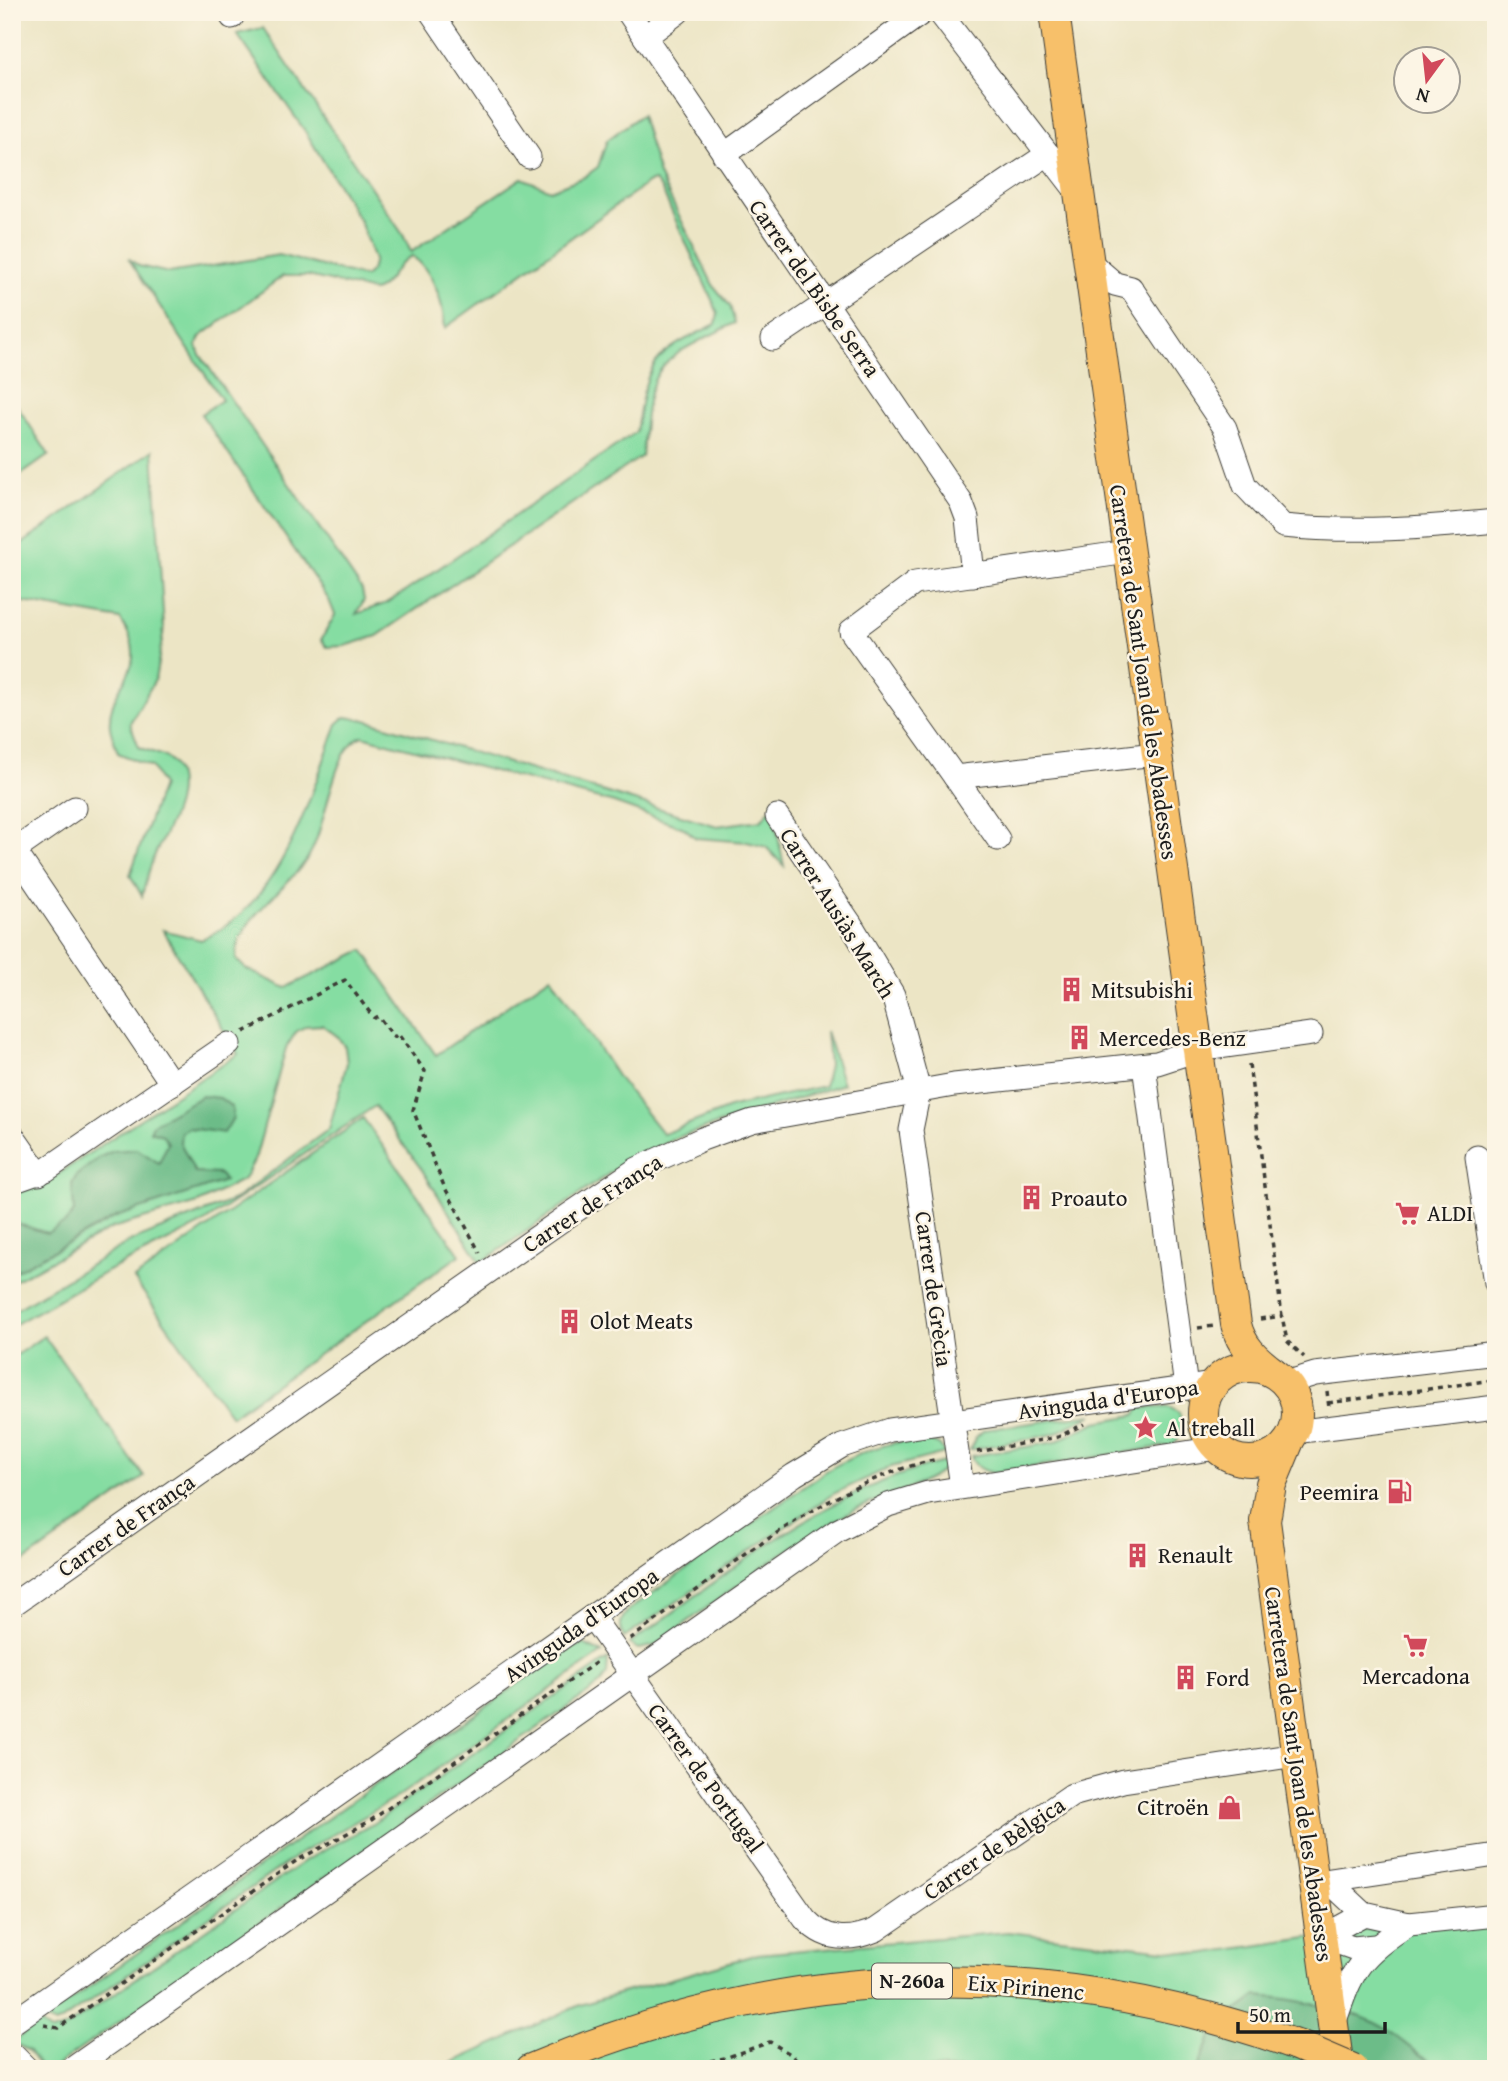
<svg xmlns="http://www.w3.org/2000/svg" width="1508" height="2081" font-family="'Gentium Book Plus',serif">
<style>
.green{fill:#85dda2;stroke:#507c5f;stroke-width:2;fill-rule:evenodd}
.forest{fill:#6cbc88;stroke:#446c52;stroke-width:2}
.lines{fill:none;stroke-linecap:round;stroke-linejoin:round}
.minor-casing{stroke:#3b3a35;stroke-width:25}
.major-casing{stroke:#3b3a35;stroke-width:32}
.path{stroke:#3b3a35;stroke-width:3.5;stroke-dasharray:5 5;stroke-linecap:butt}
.minor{stroke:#fff;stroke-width:23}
.major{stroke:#f7c06b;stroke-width:30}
.major-bridge-casing{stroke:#3b3a35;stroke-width:32;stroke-linecap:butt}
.major-bridge{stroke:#f7c06b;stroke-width:30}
.labels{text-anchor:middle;stroke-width:5;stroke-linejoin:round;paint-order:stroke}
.shield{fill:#fcf5e5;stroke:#5f5d58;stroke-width:2}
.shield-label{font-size:21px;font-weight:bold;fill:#1c1c1c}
.street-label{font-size:23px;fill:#1c1c1c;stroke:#fcf5e5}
.poi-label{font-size:23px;fill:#1c1c1c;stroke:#fcf5e5;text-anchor:start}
</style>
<rect width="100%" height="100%" fill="#fcf5e5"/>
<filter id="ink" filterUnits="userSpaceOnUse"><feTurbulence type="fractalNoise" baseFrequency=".0143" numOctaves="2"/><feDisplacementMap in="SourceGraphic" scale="14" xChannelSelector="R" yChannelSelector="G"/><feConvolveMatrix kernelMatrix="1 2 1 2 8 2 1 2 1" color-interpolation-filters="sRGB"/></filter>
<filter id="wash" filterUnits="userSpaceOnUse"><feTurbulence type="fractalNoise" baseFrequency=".00686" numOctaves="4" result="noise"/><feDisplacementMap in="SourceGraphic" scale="28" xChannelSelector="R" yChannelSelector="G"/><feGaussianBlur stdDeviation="1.57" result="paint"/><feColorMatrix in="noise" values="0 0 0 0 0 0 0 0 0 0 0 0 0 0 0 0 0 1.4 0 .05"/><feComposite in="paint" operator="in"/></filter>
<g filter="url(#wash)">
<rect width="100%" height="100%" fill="#ece5c5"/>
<!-- green -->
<g class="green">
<path d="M263,28L403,235L411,252L522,178L550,190L584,177L598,167L607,140L641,115L659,175L713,285L730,306L735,323C654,363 649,362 642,456L377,636L345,646L327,647L321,640L335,615L329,600L201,414L222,400L128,258L139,266L169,273L279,255L360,276L365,277L371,271L374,260L360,221L305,131L237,34ZM655,181L662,190L718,313L716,324C650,356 648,359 636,432L406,591L384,604L356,614L364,600L362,590L199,353L197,345L200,337L283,276H308L373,291C391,286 394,263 412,256C434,272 443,302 445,328L649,182Z"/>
<polygon points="12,398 49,455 12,481"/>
<path d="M153,450L164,629L155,680L130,723L139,747C149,752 167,754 173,764C191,795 164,832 153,859C149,871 145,883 142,896L130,875L162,785L152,767L118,753C116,745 111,735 110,727C106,683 156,671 120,619L12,600V551Z"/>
<path d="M345,717L366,720L717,826L761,820L772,807L784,866L766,847L747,842L696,838L684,828L614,803L362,736C331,751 328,821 311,852C293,887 234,919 236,959L246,969L286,988L363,950L436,1055L551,976L619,1079L663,1134L732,1107L824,1086L829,1065L826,1031L843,1084L675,1138L617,1168L481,1263L422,1170L375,1106L200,1225L108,1271L12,1326V1312L129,1242L234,1200L329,1129L347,1063L345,1047L337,1036L322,1025L306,1026L296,1032L286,1048L255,1159L244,1179L198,1203L112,1228L12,1282V1192L43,1184L238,1054L163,930L201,940C281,906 309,799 337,724Z"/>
<polygon points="363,1118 460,1255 231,1416 134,1279"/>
<polygon points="44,1336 144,1477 12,1570 12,1358"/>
<path d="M1169,1407L1179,1413C1183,1425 1184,1436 1173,1445L994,1473C983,1471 974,1467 971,1456L1055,1442L1096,1422L1135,1415L1140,1408Z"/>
<polygon points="1093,1414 1054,1434 970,1450 975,1438 984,1430"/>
<path d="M927,1440L939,1445L945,1453L891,1467L833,1494L624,1638C618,1627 621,1617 630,1609L826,1471C856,1454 892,1438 927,1440Z"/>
<path d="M944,1462L945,1467C937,1482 879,1498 859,1508C786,1545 721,1599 654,1646L638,1649L629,1644C728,1575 824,1489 944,1462Z"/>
<polygon points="584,1644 602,1653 396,1798 298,1855 60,2022 55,2024 44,2019 566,1650"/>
<polygon points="608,1659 607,1674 599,1685 52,2069 41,2069 29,2051 12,2042 38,2023 51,2032 65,2028 306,1860 371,1825"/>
<polygon points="1496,1910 1496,2069 438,2069 580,2005 758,1954 1008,1932 1200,1954"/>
</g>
<!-- forest -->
<g class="forest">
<polygon points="202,1096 220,1098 232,1107 233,1118 224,1133 188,1128 181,1132 180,1142 195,1173 219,1174 225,1181 116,1217 12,1273 12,1215 18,1224 47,1233 65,1223 74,1212 72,1184 77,1175 100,1157 113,1151 137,1149 159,1163 168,1143 163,1135 150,1131 153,1124"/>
<path d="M1257,1996C1290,1998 1355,2010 1383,2027C1404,2040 1420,2057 1441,2069H1197L1216,2026Z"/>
</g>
</g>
<g filter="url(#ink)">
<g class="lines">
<defs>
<g id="minor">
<polyline points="229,12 232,17"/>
<polyline points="431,12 529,157"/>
<polyline points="628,12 961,502 967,518 973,575"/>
<polyline points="939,12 1078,193"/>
<polyline points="645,37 678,12"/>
<polyline points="724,155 923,12"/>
<path d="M1086,259L1115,284L1131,288L1225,428L1245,486L1283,526C1355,533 1424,528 1496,521"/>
<polyline points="773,339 1048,154"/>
<polyline points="1128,552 915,583 851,631 955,777 1155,754"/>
<polyline points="955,777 998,839"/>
<polyline points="777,816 850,923 893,995 919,1091 911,1130 962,1487"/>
<polyline points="12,847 172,1084"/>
<polyline points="12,852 75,808"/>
<polyline points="1144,1065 1186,1388"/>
<polyline points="12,1135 39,1174"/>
<polyline points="1477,1157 1496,1283"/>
<polyline points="12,1182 46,1170 229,1044"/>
<polyline points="1286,1383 1315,1374 1488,1354 1496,1359"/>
<polyline points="1294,1432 1496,1407"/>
<polyline points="12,1605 569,1215 637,1169 702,1139 752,1121 954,1085 1157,1063 1197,1050 1311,1034"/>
<path d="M592,1617L805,1919C826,1942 850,1941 876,1930L1072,1795L1123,1781L1296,1755"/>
<polyline points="1314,1882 1334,1886 1364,1914 1409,1924 1496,1915"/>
<polyline points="1317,1882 1496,1855"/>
<polyline points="1322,1937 1353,1948 1375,1946"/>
<polyline points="1322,1937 1364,1914"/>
<polyline points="12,2023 794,1475 842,1446 890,1430 1214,1384"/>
<path d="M1334,2024C1352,1969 1360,1955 1409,1924"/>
<polyline points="12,2054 27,2069"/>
<polyline points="72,2069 837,1531 888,1505 928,1493 1217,1448"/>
</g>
<g id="major">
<path d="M1054,12L1236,1324C1241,1346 1255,1359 1274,1373"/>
<circle cx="1250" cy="1414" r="47"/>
<polyline points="1288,1443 1271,1484 1265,1521 1339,2069"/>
<path d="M531,2069C783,1962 1039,1952 1297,2045"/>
</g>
</defs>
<!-- minor casing -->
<use href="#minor" class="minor-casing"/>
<!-- major casing -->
<use href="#major" class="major-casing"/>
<!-- path -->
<g class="path">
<polyline points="244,1032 345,980 374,1018 378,1016 394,1037 398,1034 425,1071 413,1110 444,1186 480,1253"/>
<polyline points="1249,1064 1282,1316 1287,1341 1304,1357"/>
<polyline points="1260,1319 1282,1316"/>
<polyline points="1198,1328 1214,1326"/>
<polyline points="1327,1391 1329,1408"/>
<polyline points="1328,1403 1493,1380"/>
<polyline points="977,1452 1058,1437 1084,1424"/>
<path d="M630,1639C724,1573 824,1483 938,1459"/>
<polyline points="44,2025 58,2028 296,1861 370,1821 598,1661"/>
<polyline points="671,2069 725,2058 770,2042 792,2055 803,2069"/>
</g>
<!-- minor -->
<use href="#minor" class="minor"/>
<!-- major -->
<use href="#major" class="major"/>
<defs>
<polyline id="major-bridge" points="1297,2045 1353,2069"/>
</defs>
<!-- major-bridge casing -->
<use href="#major-bridge" class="major-bridge-casing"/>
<!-- major-bridge -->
<use href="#major-bridge" class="major-bridge"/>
</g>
</g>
<!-- icons -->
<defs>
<symbol id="building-bare" viewBox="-9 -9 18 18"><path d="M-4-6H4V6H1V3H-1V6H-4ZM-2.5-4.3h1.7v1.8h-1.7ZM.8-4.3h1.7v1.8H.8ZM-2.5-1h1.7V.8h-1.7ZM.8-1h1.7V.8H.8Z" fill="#d1495b" stroke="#fcf5e5" stroke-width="2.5" paint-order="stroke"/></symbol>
<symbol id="supermarket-bare" viewBox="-9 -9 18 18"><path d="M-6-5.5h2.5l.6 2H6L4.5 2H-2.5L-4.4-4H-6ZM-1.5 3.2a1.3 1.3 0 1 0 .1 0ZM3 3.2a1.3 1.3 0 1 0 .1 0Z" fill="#d1495b" stroke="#fcf5e5" stroke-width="2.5" paint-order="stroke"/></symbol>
<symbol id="sight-bare" viewBox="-9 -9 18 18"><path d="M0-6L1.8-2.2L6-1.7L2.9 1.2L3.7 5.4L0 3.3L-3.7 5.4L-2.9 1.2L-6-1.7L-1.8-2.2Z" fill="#d1495b" stroke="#fcf5e5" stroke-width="2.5" paint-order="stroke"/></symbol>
<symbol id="fuel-bare" viewBox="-9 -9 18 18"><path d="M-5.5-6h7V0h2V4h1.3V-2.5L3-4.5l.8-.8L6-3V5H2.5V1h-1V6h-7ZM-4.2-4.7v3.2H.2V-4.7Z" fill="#d1495b" stroke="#fcf5e5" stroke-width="2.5" paint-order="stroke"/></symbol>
<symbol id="shop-bare" viewBox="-9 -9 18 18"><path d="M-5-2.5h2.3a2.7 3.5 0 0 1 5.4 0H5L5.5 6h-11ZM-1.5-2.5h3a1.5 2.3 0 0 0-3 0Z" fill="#d1495b" stroke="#fcf5e5" stroke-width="2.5" paint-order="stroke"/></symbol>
</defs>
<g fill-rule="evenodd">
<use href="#building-bare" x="1054" y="972" width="35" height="35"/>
<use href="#building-bare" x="1062" y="1020" width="35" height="35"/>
<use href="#building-bare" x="1014" y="1180" width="35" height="35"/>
<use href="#supermarket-bare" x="1390" y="1196" width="35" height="35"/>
<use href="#building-bare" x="552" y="1304" width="35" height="35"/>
<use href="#sight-bare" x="1128" y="1410" width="35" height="35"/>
<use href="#fuel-bare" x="1382" y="1474" width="35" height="35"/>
<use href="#building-bare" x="1120" y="1538" width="35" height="35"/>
<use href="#supermarket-bare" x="1398" y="1628" width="35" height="35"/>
<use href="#building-bare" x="1168" y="1660" width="35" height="35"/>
<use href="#shop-bare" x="1212" y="1790" width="35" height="35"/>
</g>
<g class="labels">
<!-- shield labels -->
<rect class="shield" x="872" y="1963.5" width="80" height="35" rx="5"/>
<g class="shield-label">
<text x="912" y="1988">N-260a</text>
</g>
<!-- street labels -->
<g class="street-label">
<text transform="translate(815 288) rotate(55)" y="8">Carrer del Bisbe Serra</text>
<text transform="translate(1144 672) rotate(82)" y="8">Carretera de Sant Joan de les Abadesses</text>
<text transform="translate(838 913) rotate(58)" y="8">Carrer Ausiàs March</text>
<text transform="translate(592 1203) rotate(-33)" y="8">Carrer de França</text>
<text transform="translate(934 1289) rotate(82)" y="8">Carrer de Grècia</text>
<text transform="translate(1108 1399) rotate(-8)" y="8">Avinguda d'Europa</text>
<text transform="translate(126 1525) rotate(-35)" y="8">Carrer de França</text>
<text transform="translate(581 1625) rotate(-35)" y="8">Avinguda d'Europa</text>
<text transform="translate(1299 1774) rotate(82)" y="8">Carretera de Sant Joan de les Abadesses</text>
<text transform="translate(706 1778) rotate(54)" y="8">Carrer de Portugal</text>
<text transform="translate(994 1848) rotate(-34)" y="8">Carrer de Bèlgica</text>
<text transform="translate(1026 1987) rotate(5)" y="8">Eix Pirinenc</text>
</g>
<!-- poi labels -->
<g class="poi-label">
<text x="1091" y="998">Mitsubishi</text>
<text x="1099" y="1046">Mercedes-Benz</text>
<text x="1051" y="1206">Proauto</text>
<text x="1427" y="1221">ALDI</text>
<text x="590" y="1329">Olot Meats</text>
<text x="1166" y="1436">Al treball</text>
<text x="1379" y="1500" text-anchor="end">Peemira</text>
<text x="1158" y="1563">Renault</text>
<text x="1416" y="1684" text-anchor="middle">Mercadona</text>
<text x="1206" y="1686">Ford</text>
<text x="1209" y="1815" text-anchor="end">Citroën</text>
</g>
</g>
<!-- margin -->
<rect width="1508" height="2081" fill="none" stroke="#fcf5e5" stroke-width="42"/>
<!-- north arrow -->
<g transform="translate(1427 80) rotate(195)"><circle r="33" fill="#fcf5e5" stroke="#a29e95" stroke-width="2"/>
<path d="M0-5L12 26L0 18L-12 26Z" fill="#d1495b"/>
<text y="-10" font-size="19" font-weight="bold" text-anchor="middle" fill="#1c1c1c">N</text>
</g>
<!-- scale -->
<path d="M1238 2022v10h147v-10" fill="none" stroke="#1c1c1c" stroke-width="3.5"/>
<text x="1249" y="2022" font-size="21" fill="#1c1c1c" stroke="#fcf5e5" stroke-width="5" paint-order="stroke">50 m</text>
</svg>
